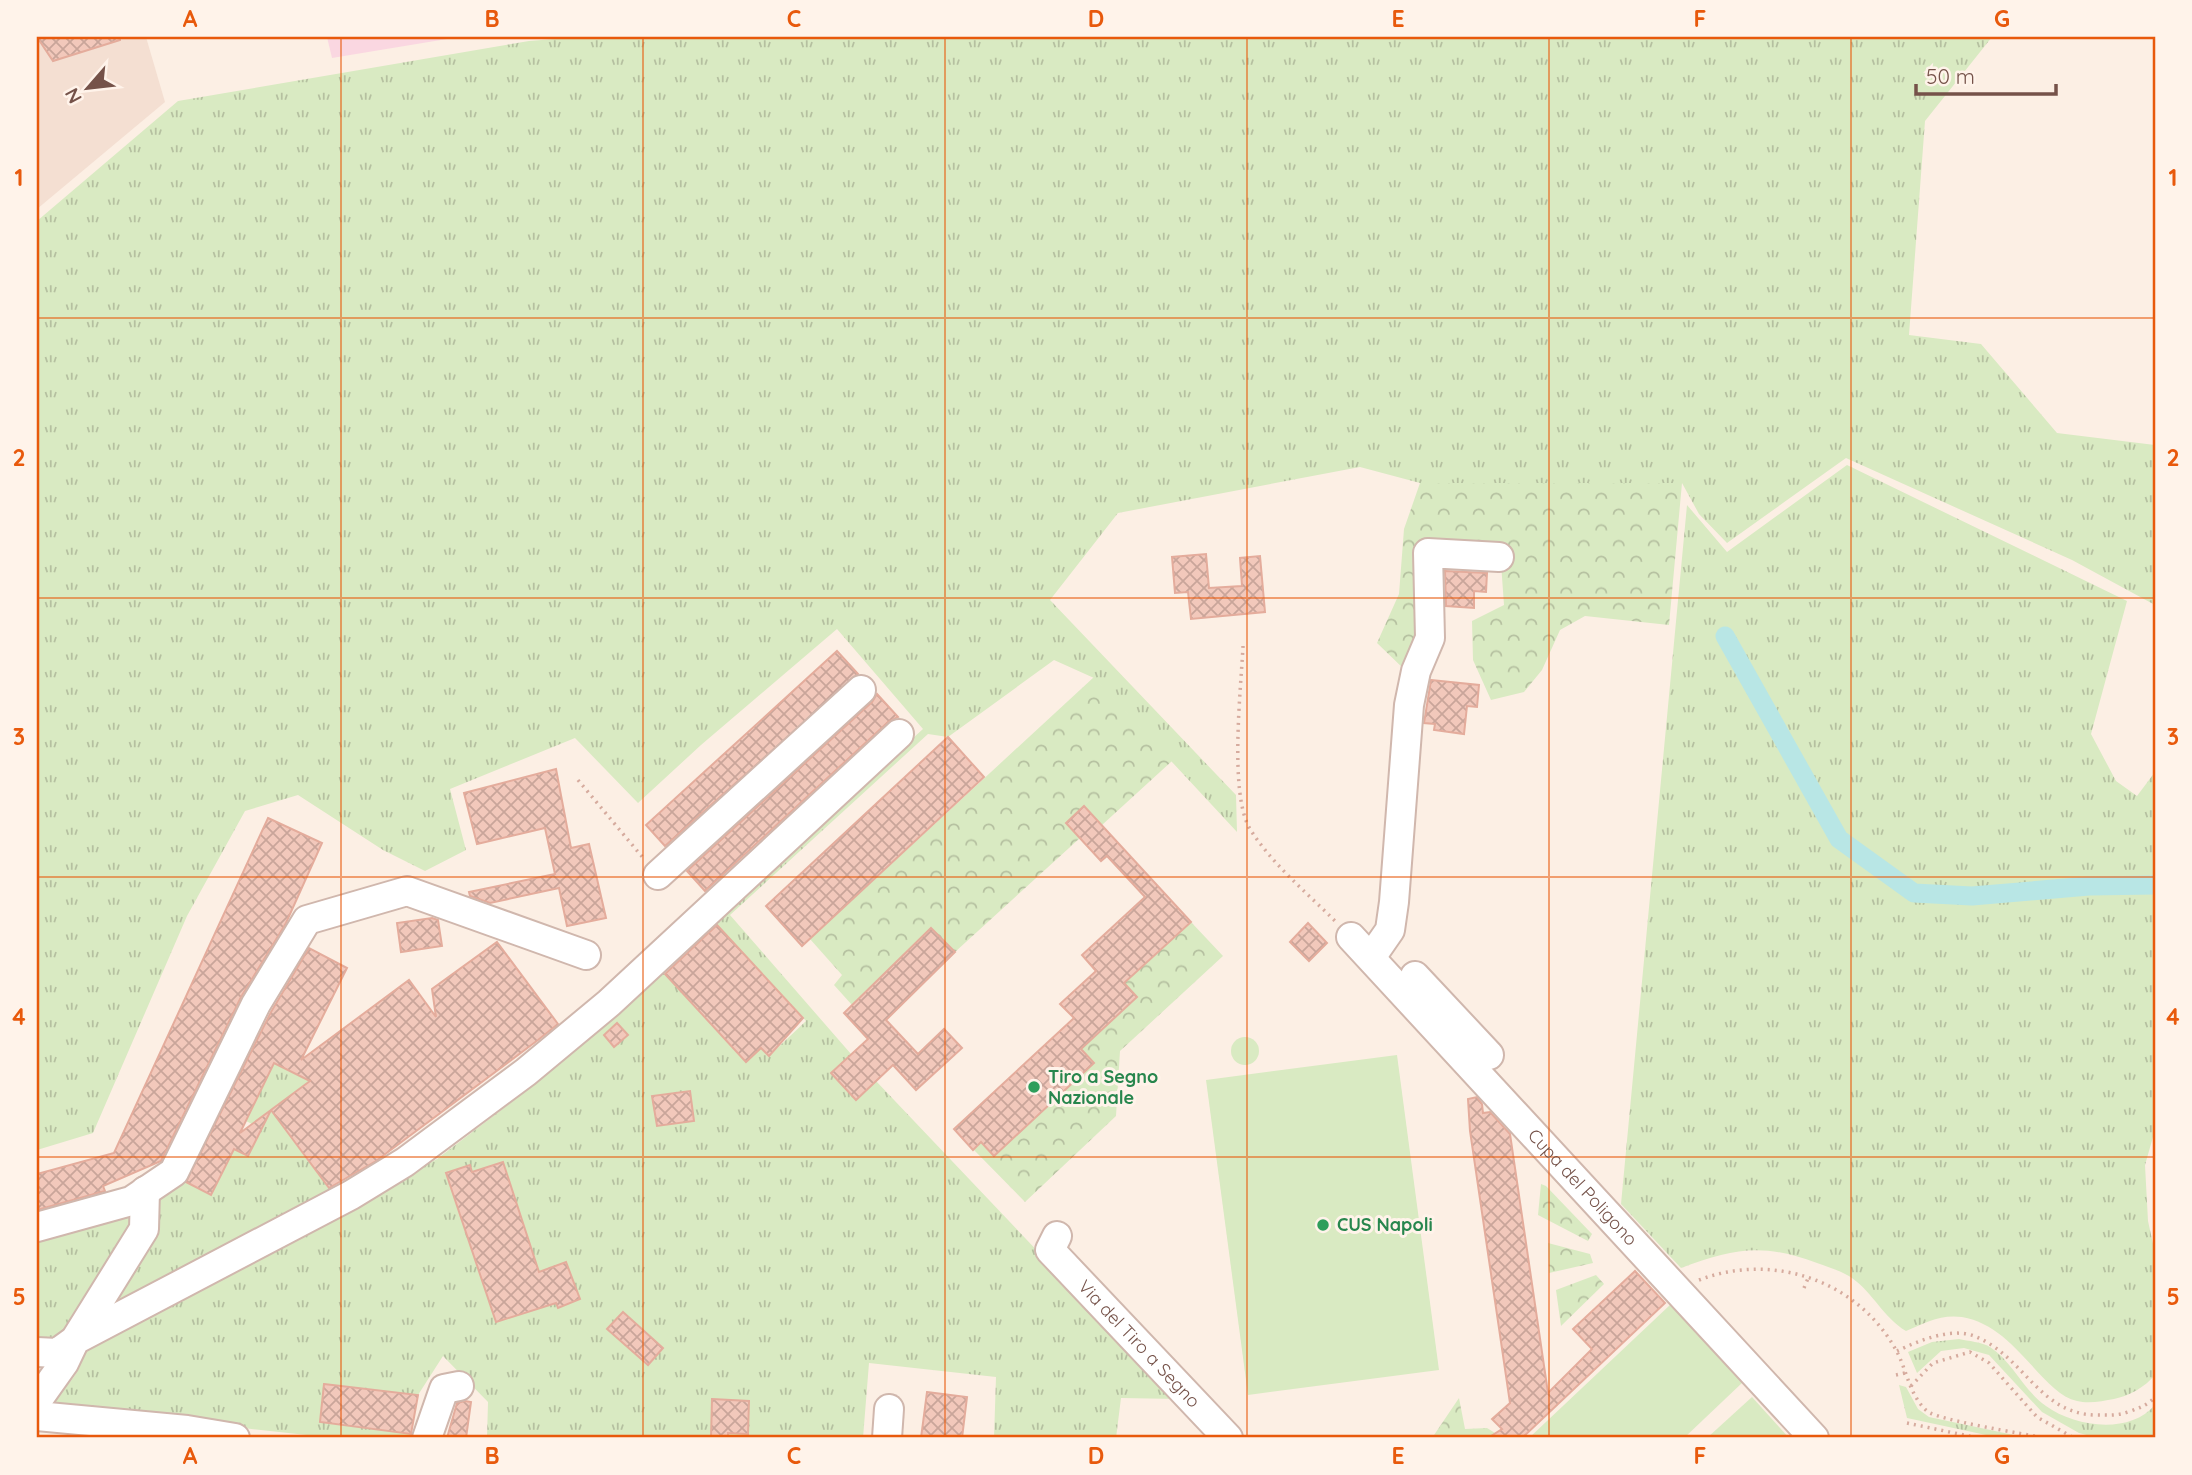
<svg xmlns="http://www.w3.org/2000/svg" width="2192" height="1475" font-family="Quicksand,sans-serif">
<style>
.residential{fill:#f4dfd2}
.medical{fill:#fad7e1}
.grass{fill:url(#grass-tufts)}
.forest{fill:url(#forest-crowns)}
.garden{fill:#d9eac2}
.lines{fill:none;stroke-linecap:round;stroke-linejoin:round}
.canal{stroke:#b8e6e5;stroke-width:19}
.building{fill:url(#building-cross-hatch);stroke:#e4ac9c;stroke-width:2}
.minor-casing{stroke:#d0b7ad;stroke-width:32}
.path{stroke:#d6ab9e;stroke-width:3.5;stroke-dasharray:2 5;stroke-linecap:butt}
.minor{stroke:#fff;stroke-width:28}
.grid{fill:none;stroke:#e8590c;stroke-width:2;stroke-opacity:0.55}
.leisure-dot{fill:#2e9e5b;stroke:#fff3ea;stroke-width:2.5}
.labels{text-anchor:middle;stroke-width:6;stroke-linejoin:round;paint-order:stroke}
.leisure-label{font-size:18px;font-weight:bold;fill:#27864d;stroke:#fff3ea;text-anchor:start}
.street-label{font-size:18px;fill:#755249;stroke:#fff3ea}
.neatline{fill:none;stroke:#e8590c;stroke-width:2.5}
.grid-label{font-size:23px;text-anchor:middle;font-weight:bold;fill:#e8590c}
</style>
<defs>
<pattern id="grass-tufts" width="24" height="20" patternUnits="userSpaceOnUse" patternTransform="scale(1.75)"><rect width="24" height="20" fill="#d9eac2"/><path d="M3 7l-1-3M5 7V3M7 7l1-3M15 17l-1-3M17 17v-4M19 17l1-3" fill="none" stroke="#b5c0a0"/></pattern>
<pattern id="forest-crowns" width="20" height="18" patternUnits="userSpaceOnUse" patternTransform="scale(1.75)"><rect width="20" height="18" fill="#d9eac2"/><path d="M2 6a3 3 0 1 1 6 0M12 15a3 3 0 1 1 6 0" fill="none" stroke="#b5c0a0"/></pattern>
<pattern id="building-cross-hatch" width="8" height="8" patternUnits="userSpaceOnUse" patternTransform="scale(1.75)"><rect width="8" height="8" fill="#f2c8bb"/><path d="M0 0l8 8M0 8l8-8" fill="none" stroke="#c9a59a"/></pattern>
</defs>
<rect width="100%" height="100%" fill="#fcefe4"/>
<!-- residential -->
<polygon class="residential" points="37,37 146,37 165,102 37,209"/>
<!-- medical -->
<polygon class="medical" points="327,37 459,37 332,58"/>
<!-- grass -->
<g class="grass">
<path d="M580,37H1992L1925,121L1909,335L1981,344L2057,433L2155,445V605L2072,560L1846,458L1727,543L1699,514L1682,483H1420L1360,467L1118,513L1050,600L1236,795L1237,832L1094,678L1054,660L948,737L928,734L730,915L851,1054L831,1074L856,1099L876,1081L1178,1399L1121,1398L1116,1438H994L996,1377L869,1363L863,1438H487L488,1402L443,1356L418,1395L324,1384L320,1422L413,1434L411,1438H334L44,1406C71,1383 83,1374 86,1337L300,1232L437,1159L517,1098L660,969L746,1062L761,1048L769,1056L806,1021L712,920L923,729L837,629L701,745L638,803L575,738L450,789L466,850L425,871L383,850L298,795L245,811L187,916L93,1133L37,1150V221L178,101L529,41Z"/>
<path d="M1847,465L2127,601L2091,734L2116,781L2137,796L2155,772V1130L2145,1165L2148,1221L2155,1253V1375C2145,1387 2129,1396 2114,1399C2103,1401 2089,1404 2077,1401C2041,1393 2016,1326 1962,1317C1941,1314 1924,1323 1906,1331C1884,1318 1873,1293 1852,1278C1842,1271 1828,1267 1817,1263C1763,1243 1734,1248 1681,1268L1621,1204L1687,505L1727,552Z"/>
<polygon points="318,1047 331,1066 271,1110 332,1193 94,1316 156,1196 184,1181 211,1195 234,1149 248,1156 262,1129 246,1121 263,1086 237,1073 250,1051 294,1073"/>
<polygon points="137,1205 135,1226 71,1336 37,1346 37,1234"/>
<path d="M1959,1339C1968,1341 1982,1342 1990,1347C2012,1361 2024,1391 2046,1406C2075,1427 2129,1435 2155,1405V1438H2098L2079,1433L2042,1412L1989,1355L1964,1348L1941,1351L1917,1373L1908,1352L1932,1342Z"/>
<polygon points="1899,1385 1906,1387 1918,1409 1929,1417 2028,1438 2000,1438 1907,1418"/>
</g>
<!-- forest -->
<g class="forest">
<polygon points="1420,483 1682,483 1669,625 1585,616 1560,630 1542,670 1524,692 1491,700 1473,660 1472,621 1504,605 1501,563 1425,548 1422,622 1406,671 1377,643 1399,594 1404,529"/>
<polygon points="1094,677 1172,761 1102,825 1084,806 1080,838 955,952 931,928 852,1005 834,985 842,975 810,939"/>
<polygon points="1191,922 1223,956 1120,1051 1116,1116 1025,1202 974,1150 981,1142 994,1156 1094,1063 1081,1049 1137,997 1124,983"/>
<polygon points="1541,1184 1546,1186 1592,1234 1588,1241 1538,1215"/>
<polygon points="1548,1243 1590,1254 1593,1263 1549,1273"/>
<polygon points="1596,1275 1604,1284 1561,1326 1556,1290"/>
<polygon points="1459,1398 1465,1429 1487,1428 1495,1433 1488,1438 1432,1438"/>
</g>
<!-- garden -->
<g class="garden">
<circle cx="1245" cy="1051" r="14"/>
<polygon points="1397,1055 1439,1370 1248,1395 1206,1080"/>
<polygon points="1670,1305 1743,1382 1684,1438 1529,1438"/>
<polygon points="1752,1397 1789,1438 1707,1438"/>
</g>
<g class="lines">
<!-- canal -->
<polyline class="canal" points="1725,636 1839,839 1914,893 1972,896 2089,886 2155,885"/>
</g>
<!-- building -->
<g class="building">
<polygon points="37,37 120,37 120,40 53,61"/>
<polygon points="1206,554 1209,588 1242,586 1240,558 1260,556 1265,612 1191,619 1188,592 1175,593 1172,557"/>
<polygon points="1445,571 1487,573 1486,592 1474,591 1474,608 1446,606"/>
<polygon points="837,651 858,674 665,846 646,825"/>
<polygon points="1431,680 1479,685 1477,707 1467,706 1464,734 1434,730 1435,724 1424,723"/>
<polygon points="877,694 898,717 888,722 705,891 687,871 872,702"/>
<polygon points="948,737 984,777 802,946 766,906"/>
<polygon points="556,769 571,848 589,844 606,918 567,926 559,888 490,903 470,896 469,892 555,874 545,828 477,844 464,793"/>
<polygon points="1084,806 1191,922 1124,983 1137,997 1081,1049 1094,1063 994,1156 981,1142 973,1150 954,1129 1074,1018 1060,1004 1096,971 1082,955 1145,897 1107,856 1101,861 1066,823"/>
<polygon points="268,818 322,843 286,923 241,997 161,1161 103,1186 105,1191 37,1210 37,1174 114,1153"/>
<polygon points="432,918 438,920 442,946 401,952 397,923"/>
<polygon points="1308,923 1327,943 1309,961 1290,942"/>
<polygon points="717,925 803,1018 769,1056 761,1048 746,1062 665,974"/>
<polygon points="931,928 955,952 886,1020 918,1054 944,1029 962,1048 916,1090 893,1065 856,1100 831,1073 868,1039 844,1013"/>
<polygon points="497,942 558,1024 538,1040 376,1161 329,1188 271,1110 310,1081 274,1063 240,1133 271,1110 248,1156 234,1149 211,1195 186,1182 271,1012 309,948 347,968 301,1060 409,980 436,1017 432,989"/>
<polygon points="617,1023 628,1035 614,1047 604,1035"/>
<polygon points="690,1091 694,1121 657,1126 652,1096"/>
<polygon points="1477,1097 1482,1104 1483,1113 1490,1112 1510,1134 1548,1393 1592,1349 1573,1329 1635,1271 1665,1303 1522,1438 1488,1438 1502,1429 1492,1419 1510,1403 1470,1131 1468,1099"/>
<polygon points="503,1162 539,1272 566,1262 580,1299 558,1308 556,1303 496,1322 446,1173 470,1165 472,1172"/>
<polygon points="623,1312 663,1348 648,1365 607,1329"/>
<polygon points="324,1384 418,1395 411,1434 320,1422"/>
<polygon points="927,1392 967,1397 962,1438 921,1438"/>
<polygon points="712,1399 749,1401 748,1434 728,1433 728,1438 711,1438"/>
<polygon points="465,1401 471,1402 466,1438 447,1438 457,1403"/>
</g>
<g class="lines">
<defs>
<g id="minor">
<polyline points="658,875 861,690"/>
<path id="s1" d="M1351,937L1814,1438"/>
<polyline points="1372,956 1390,930 1394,902 1409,705 1416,671 1430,638 1428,553 1499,557"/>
<polyline points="1415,976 1489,1055"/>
<polyline points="37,1227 131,1201 174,1172 256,1004 307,920 407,891 586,955"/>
<path id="s2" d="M1057,1236L1050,1250L1228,1438"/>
<polyline points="37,1352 57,1353 75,1340 144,1229 145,1191"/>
<polyline points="37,1401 64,1363 75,1340 351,1195 405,1162 526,1072 609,1003 899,734"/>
<polyline points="37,1416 187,1430 235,1438"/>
<polyline points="427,1438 444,1389 459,1386"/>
<polyline points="887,1438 889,1409"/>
</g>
</defs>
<!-- minor casing -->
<use href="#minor" class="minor-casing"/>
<!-- path -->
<g class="path">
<path d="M1243,646C1241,689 1229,794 1250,829C1272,864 1306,892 1335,921"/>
<polyline points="578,780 644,859"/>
<path d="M1699,1280C1773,1252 1857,1280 1896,1350C1907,1370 1909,1395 1927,1411C1937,1420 2025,1434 2045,1438"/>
<polyline points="1804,1288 1809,1276"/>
<path d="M1897,1351C1918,1341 1951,1327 1974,1336C2024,1355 2038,1414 2096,1415C2108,1415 2117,1416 2128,1412C2139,1408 2148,1405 2155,1397"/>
<polyline points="1896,1375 1905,1373"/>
<polyline points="1911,1386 1933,1363 1970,1352 1989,1363 2037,1417 2074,1438"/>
<polyline points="1907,1423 1978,1438"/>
</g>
<!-- minor -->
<use href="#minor" class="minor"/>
</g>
<!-- grid -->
<path class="grid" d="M341,37V1438M643,37V1438M945,37V1438M1247,37V1438M1549,37V1438M1851,37V1438M37,318H2155M37,598H2155M37,877H2155M37,1157H2155"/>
<!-- markers -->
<g class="leisure-dot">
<circle cx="1034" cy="1087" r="7"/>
<circle cx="1323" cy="1225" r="7"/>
</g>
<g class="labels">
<!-- leisure labels -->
<g class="leisure-label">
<text x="1048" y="1083">Tiro a Segno<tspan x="1048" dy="21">Nazionale</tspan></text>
<text x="1337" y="1231">CUS Napoli</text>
</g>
<!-- street labels -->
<g class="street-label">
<text dy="6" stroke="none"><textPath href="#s1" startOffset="341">Cupa del Poligono</textPath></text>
<text dy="6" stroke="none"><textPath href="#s2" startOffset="145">Via del Tiro a Segno</textPath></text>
</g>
</g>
<!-- border -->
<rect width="2192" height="1475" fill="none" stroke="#fff3ea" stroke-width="77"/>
<!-- north arrow -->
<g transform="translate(88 88) rotate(242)" stroke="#fff3ea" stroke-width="5" paint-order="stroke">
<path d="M0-5L12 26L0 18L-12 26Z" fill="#755249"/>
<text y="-10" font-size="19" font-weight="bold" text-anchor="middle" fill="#755249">N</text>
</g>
<!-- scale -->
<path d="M1916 84v10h140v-10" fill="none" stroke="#755249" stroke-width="3.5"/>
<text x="1926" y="84" font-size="21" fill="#755249" stroke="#fff3ea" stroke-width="5" paint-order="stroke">50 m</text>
<rect x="38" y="38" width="2116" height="1398" class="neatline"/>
<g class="grid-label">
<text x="190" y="27">A</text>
<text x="492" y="27">B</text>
<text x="794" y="27">C</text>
<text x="1096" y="27">D</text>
<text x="1398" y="27">E</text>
<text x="1700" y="27">F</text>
<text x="2002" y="27">G</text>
<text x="19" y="186">1</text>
<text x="2173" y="186">1</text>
<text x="19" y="466">2</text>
<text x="2173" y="466">2</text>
<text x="19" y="745">3</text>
<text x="2173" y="745">3</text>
<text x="19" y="1025">4</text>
<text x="2173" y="1025">4</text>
<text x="19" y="1305">5</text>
<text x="2173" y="1305">5</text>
<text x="190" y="1464">A</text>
<text x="492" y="1464">B</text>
<text x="794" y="1464">C</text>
<text x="1096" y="1464">D</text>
<text x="1398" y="1464">E</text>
<text x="1700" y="1464">F</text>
<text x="2002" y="1464">G</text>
</g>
</svg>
